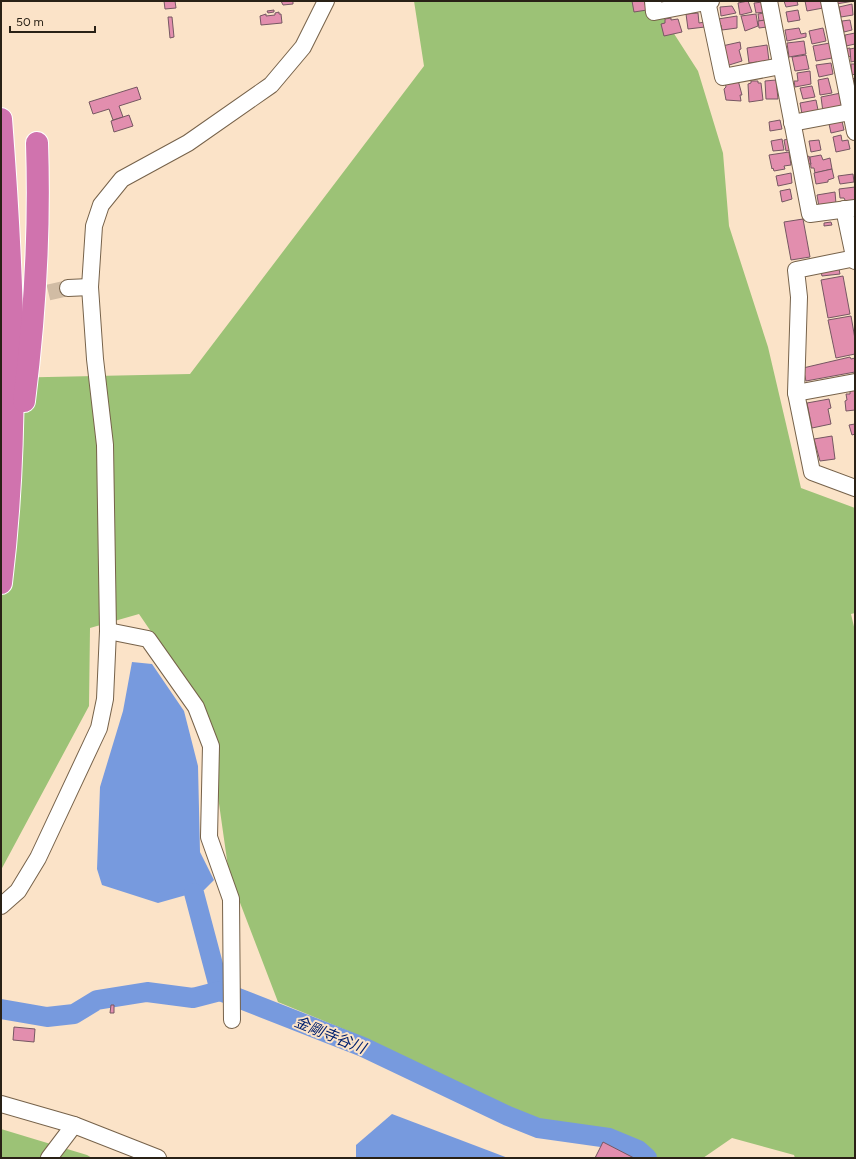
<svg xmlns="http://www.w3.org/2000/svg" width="856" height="1159" font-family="Figtree,'Noto Sans JP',sans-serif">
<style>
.forest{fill:#9cc276}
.water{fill:#779ade}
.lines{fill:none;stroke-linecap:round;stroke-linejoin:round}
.river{stroke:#779ade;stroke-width:20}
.building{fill:#e28eae;stroke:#765762}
.minor-tunnel{stroke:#d1bca4;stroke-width:16;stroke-dasharray:16 8;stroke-linecap:butt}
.minor-casing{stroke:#76624a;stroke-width:18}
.highway-casing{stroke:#fff;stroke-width:24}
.minor{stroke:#fff;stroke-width:16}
.highway{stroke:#d073ae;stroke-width:22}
.labels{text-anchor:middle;stroke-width:4;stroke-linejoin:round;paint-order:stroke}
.water-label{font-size:15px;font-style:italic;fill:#02216f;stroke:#fbe3c8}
</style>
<rect width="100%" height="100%" fill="#fbe3c8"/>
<!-- forest -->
<g class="forest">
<polygon points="414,1 653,1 698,71 723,153 729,226 768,347 801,488 855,508 855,613 851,614 855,631 855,1158 795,1158 794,1155 732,1138 703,1158 656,1158 619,1132 537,1120 358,1035 278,1002 229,874 206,712 139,614 90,628 89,706 1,870 1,378 190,374 424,66"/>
<polygon points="1,1129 87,1155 92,1158 1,1158"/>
</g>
<!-- water -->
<g class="water">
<polygon points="132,662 152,664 184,711 198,766 200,852 214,880 204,890 158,903 102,885 97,869 100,787 123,711"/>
<polygon points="392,1114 508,1158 356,1158 356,1145"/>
</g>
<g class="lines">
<!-- river -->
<g class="river">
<polyline points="194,893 220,991"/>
<polyline points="1,1009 47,1017 74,1014 97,1000 147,992 193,998 220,991 363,1047 508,1116 538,1128 609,1138 638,1150 647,1158"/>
</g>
</g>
<!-- building -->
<g class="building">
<polygon points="164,1 175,1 176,8 165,9"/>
<polygon points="281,1 293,1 293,4 283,5"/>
<polygon points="632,1 644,1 647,10 634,12"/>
<polygon points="748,1 752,12 740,15 738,3"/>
<polygon points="784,1 797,1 798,5 786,7"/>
<polygon points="805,1 822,1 823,8 807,11"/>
<polygon points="835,1 854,1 836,4"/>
<polygon points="763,2 765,12 756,13 754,3"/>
<polygon points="852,4 853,15 841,17 839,7"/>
<polygon points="732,6 736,13 721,16 720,7"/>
<polygon points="274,10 274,12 268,13 267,11"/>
<polygon points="798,10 800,20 788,22 786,12"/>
<polygon points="279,12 279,14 281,14 282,23 261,25 260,16 266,14 266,16 275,15 275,13"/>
<polygon points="698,13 699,23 705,22 705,27 688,29 686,14"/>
<polygon points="764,13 765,20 759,21 758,14"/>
<polygon points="756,14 758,26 745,31 741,16"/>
<polygon points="737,16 737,28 722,30 721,25 719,26 718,19"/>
<polygon points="168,17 172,17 174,37 170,38"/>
<polygon points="671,18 671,20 678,19 682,32 664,36 661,24 665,23 665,19"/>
<polygon points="766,20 767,27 759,28 758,21"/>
<polygon points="850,20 852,30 844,32 842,21"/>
<polygon points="799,28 801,34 806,33 806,37 787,41 785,30"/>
<polygon points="823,28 826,41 812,44 809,31"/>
<polygon points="855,33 855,44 846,46 845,35"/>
<polygon points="804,41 806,54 789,57 787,43"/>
<polygon points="740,42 741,49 739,50 742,61 726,66 722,46"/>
<polygon points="830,43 832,58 816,61 813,46"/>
<polygon points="767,45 769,61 757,64 757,62 749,63 747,48"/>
<polygon points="850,48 851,56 846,58 844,49"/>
<polygon points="855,48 855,61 851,62 850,49"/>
<polygon points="806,55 809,69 795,71 792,57"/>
<polygon points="831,63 833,74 819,77 816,65"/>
<polygon points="851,64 855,64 855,74 852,75"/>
<polygon points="810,71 811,84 795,87 794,81 798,81 797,73"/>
<polygon points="828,78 832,93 820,95 818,80"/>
<polygon points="855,78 855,90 854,90 852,79"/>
<polygon points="738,80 742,95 740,95 741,101 726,100 724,89 726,87 725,82"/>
<polygon points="776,80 778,99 766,99 765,81"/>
<polygon points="751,81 758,81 758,83 761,83 763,100 749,102 748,84 751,83"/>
<polygon points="812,86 815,97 803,99 800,88"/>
<polygon points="137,87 141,99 119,106 123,117 113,120 109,109 93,114 89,102"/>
<polygon points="841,93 844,107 823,112 821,97"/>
<polygon points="816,100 818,110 802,114 800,103"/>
<polygon points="129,115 133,126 114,132 111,121"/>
<polygon points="780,120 782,129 770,131 769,122"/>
<polygon points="842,121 844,130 831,133 829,124"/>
<polygon points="841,135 842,141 848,140 850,149 836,152 833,137"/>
<polygon points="782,139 784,150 773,151 771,141"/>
<polygon points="788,139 790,150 786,151 784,140"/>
<polygon points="819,140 821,150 811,152 809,141"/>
<polygon points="789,152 791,165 784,166 785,169 774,171 773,168 772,169 769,155"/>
<polygon points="821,155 823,160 830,158 832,169 815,173 814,168 811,168 810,157"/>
<polygon points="809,156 811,164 809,164 807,157"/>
<polygon points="832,169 834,178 828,180 828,182 816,184 814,173"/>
<polygon points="791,173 792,183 778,186 776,176"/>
<polygon points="853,174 854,182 840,184 838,176"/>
<polygon points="855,187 855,200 846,202 844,198 840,198 839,189"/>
<polygon points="790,189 792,199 782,202 780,191"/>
<polygon points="835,192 836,204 819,207 817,195"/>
<polygon points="803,219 810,257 791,260 784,222"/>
<polygon points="831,222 832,225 824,226 824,223"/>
<polygon points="839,269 840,274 822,276 821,272"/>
<polygon points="843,276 850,314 828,318 821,280"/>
<polygon points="851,316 855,339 855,354 836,358 828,320"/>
<polygon points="850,357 851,359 855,358 855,372 806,381 803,368"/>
<polygon points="850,389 855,389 855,410 846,411 845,401 847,400 846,394 850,394"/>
<polygon points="829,399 831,408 828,409 831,424 812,428 807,403"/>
<polygon points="855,424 855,434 852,435 849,425"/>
<polygon points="832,436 835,459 820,461 814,439"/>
<polygon points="111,1005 114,1005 114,1013 110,1013"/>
<polygon points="14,1027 35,1029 34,1042 13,1040"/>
<polygon points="603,1142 634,1158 595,1158"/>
</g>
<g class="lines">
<!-- minor-tunnel -->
<polyline class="minor-tunnel" points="25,298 68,288"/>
<defs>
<g id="minor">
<polyline points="653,1 654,12 711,1"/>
<polyline points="707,1 723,77 781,66"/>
<polyline points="769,1 810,214 855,208"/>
<polyline points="829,1 855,132"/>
<polyline points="792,123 855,111"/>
<polyline points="844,209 855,261"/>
<polyline points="855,258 796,270 799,297 796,393 812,472 855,488"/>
<polyline points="68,288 90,287"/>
<polyline points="796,393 855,382"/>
<polyline points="108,631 148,639 196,707 211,746 209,837 231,899 232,1020"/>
<polyline points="1,906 18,891 38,858 99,728 105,699 108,631 105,445 95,359 90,287 94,226 101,205 122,179 188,143 271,85 303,47 326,1"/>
<polyline points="1,1104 74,1125 158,1158"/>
<polyline points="49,1158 74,1125"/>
</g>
<g id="highway">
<path d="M1,119C13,273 20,429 1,583"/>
<path d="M24,401C35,315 40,230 37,143"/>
</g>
</defs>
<!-- minor casing -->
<use href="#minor" class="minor-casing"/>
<!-- highway casing -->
<use href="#highway" class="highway-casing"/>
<!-- minor -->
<use href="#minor" class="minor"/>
<!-- highway -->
<use href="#highway" class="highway"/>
</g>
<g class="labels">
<!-- water labels -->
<g class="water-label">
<text transform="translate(330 1035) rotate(22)" y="5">金剛寺谷川</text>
</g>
</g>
<!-- border -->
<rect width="856" height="1159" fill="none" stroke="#292116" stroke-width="4"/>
<!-- scale -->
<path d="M10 26v6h85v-6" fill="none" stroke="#292116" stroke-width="2"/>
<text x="16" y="26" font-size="12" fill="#292116" stroke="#fbe3c8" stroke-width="3" paint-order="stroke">50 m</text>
</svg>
